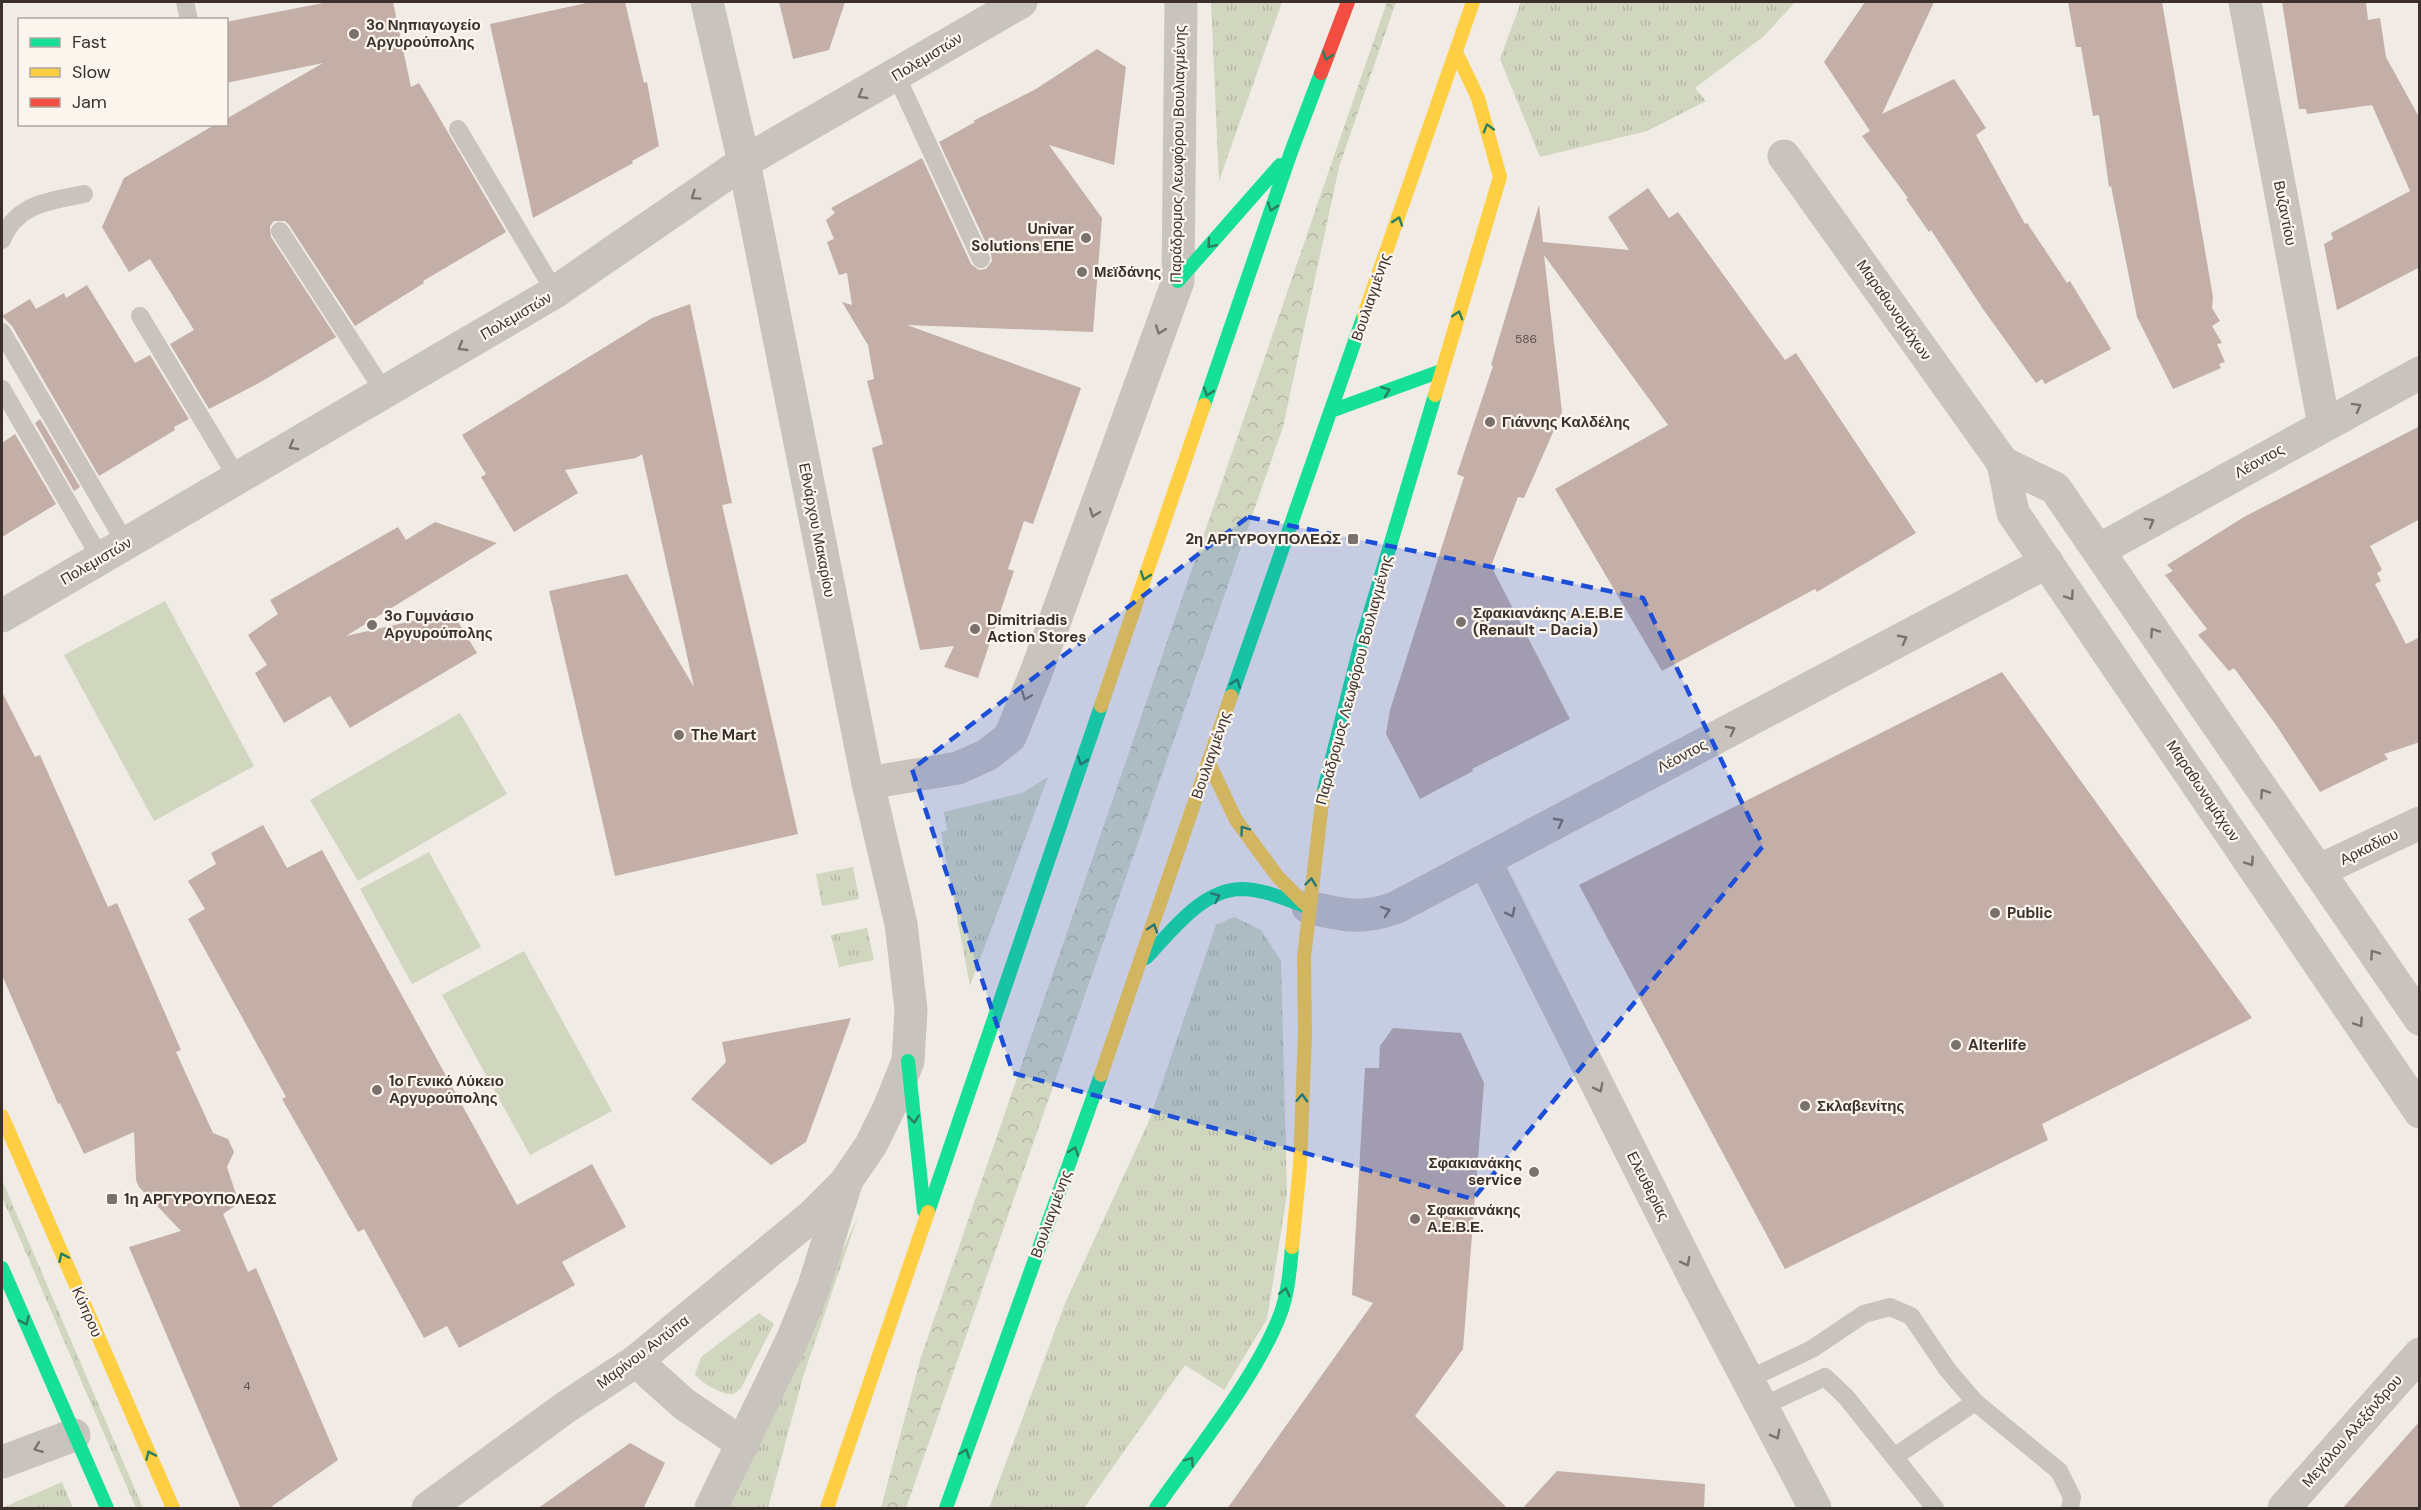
<svg xmlns="http://www.w3.org/2000/svg" width="2421" height="1510" font-family="'DM Sans',sans-serif">
<style>
.grass{fill:url(#grass-tufts)}
.forest{fill:url(#forest-crowns)}
.pitch{fill:#d1d6bf}
.building{fill:#c3afa7}
.lines{fill:none;stroke-linecap:round;stroke-linejoin:round}
.lane{stroke:#c9c3be;stroke-width:18}
.street{stroke:#c9c3be;stroke-width:33}
.fast{stroke:#16e098;stroke-width:14}
.slow{stroke:#ffcf43;stroke-width:14}
.jam{stroke:#f24e42;stroke-width:14}
.oneway{stroke:#2a7f5c}
.oneway2{stroke:#7b726d}
.marked{fill:#1d4ed8;fill-opacity:0.2;stroke:#1d4ed8;stroke-width:4.5;stroke-dasharray:12 8;stroke-linejoin:round}
.poi-dot{fill:#7a716c;stroke:#fbf5ee;stroke-width:2}
.labels{text-anchor:middle;stroke-width:4.5;stroke-linejoin:round;paint-order:stroke}
.number-label{font-size:12px;fill:#5d504a}
.poi-label{font-size:15px;font-weight:bold;fill:#3b302b;stroke:#fbf5ee;text-anchor:start}
.street-label{font-size:15px;fill:#3b302b;stroke:#fbf5ee}
</style>
<defs>
<pattern id="grass-tufts" width="24" height="20" patternUnits="userSpaceOnUse" patternTransform="scale(1.5)"><rect width="24" height="20" fill="#d1d6bf"/><path d="M3 7l-1-3M5 7V3M7 7l1-3M15 17l-1-3M17 17v-4M19 17l1-3" fill="none" stroke="#b4b8a4"/></pattern>
<pattern id="forest-crowns" width="20" height="18" patternUnits="userSpaceOnUse" patternTransform="scale(1.5)"><rect width="20" height="18" fill="#d1d6bf"/><path d="M2 6a3 3 0 1 1 6 0M12 15a3 3 0 1 1 6 0" fill="none" stroke="#b4b8a4"/></pattern>
</defs>
<rect width="100%" height="100%" fill="#f0ebe5"/>
<!-- grass -->
<g class="grass">
<polygon points="1211,2 1282,2 1219,181"/>
<polygon points="1521,2 1795,2 1764,36 1695,88 1706,101 1647,131 1540,157 1500,59"/>
<polygon points="1048,777 970,986 941,832 947,830 944,812 1022,793"/>
<polygon points="853,867 859,899 822,906 816,874"/>
<polygon points="1234,917 1261,930 1281,961 1287,1195 1267,1319 1224,1390 1185,1365 1084,1508 989,1508 1066,1301 1149,1121 1216,925"/>
<polygon points="867,928 874,960 839,967 831,935"/>
<polygon points="2,1180 143,1508 136,1508 2,1197"/>
<polygon points="858,1216 803,1377 768,1508 721,1508 782,1386"/>
<path d="M759,1313L774,1324L741,1388C738,1391 734,1395 729,1394C719,1393 700,1382 695,1374L701,1357Z"/>
<polygon points="62,1482 73,1508 2,1508"/>
</g>
<!-- forest -->
<polygon class="forest" points="1387,2 1396,2 1339,167 1283,427 906,1508 881,1508 921,1357"/>
<!-- pitch -->
<g class="pitch">
<polygon points="165,601 254,766 154,821 64,655"/>
<polygon points="460,713 507,794 358,881 310,800"/>
<polygon points="429,852 481,947 412,984 360,889"/>
<polygon points="524,951 612,1111 530,1155 442,995"/>
</g>
<!-- building -->
<g class="building">
<polygon points="328,2 393,2 411,87 419,83 506,232 423,281 424,283 355,326 289,225 285,221 274,221 270,226 271,237 336,337 259,383 209,409 170,344 194,330 150,259 129,272 102,227 124,178 216,124 226,124 226,119 323,63 226,83 226,22"/>
<polygon points="591,2 625,2 644,83 647,82 659,146 632,161 633,163 533,218 490,24"/>
<polygon points="779,2 845,2 829,50 793,59"/>
<polygon points="1865,2 1934,2 1882,114 1954,79 1986,128 1976,135 2025,224 2027,223 2067,283 2070,281 2111,349 2045,384 2042,379 2036,383 1983,309 1931,230 1929,232 1906,199 1908,198 1862,136 1870,131 1824,62"/>
<polygon points="2068,2 2162,2 2213,297 2212,308 2220,321 2212,326 2222,343 2217,344 2225,362 2219,364 2221,368 2173,389 2137,317 2111,186 2109,187 2099,115 2093,116 2081,47 2076,47"/>
<polygon points="2282,2 2366,2 2368,20 2380,18 2386,57 2420,119 2420,267 2337,310 2324,244 2333,239 2331,233 2410,191 2372,105 2307,114 2306,109 2299,109"/>
<polygon points="1097,49 1126,67 1114,165 1049,145 1102,218 1093,332 907,325 1081,388 1033,524 1024,521 1008,569 1014,571 978,678 944,667 954,646 920,650 872,448 883,444 867,381 874,379 868,345 842,302 852,305 847,273 839,275 827,242 834,239 826,220 835,213 831,208 922,158 971,264 979,270 986,269 992,261 991,254 939,142 975,122 973,121 1036,89"/>
<polygon points="1648,188 1669,218 1678,212 1785,360 1796,353 1916,533 1817,592 1815,589 1662,671 1555,489 1668,425 1544,255 1562,412 1524,498 1518,497 1491,566 1570,719 1472,769 1473,771 1420,799 1386,734 1390,710 1464,477 1457,474 1493,366 1491,365 1539,205 1543,242 1629,250 1608,217"/>
<polygon points="87,285 135,363 150,355 189,419 174,427 175,430 99,476 12,326 2,316 30,299 36,309 64,293 66,298"/>
<polygon points="690,304 732,503 722,505 798,834 615,876 549,591 627,574 694,687 642,454 636,458 565,470 578,493 514,532 481,477 486,474 462,435 652,318"/>
<polygon points="40,419 80,487 74,491 35,423"/>
<polygon points="2420,426 2420,519 2370,546 2382,570 2377,573 2381,581 2375,584 2406,644 2420,637 2420,742 2384,754 2388,759 2320,792 2276,725 2234,668 2229,671 2198,635 2207,629 2165,575 2173,571 2167,565 2244,517"/>
<polygon points="15,434 56,504 2,537 2,443"/>
<polygon points="435,522 497,543 346,636 452,612 477,653 350,728 330,696 284,723 255,673 267,665 248,635 278,614 270,600 398,527 406,540"/>
<polygon points="2002,672 2252,1018 2042,1124 2048,1140 1785,1269 1579,885"/>
<polygon points="2,692 35,757 40,755 108,907 117,903 181,1050 176,1052 213,1133 228,1139 234,1152 227,1167 239,1203 223,1214 248,1272 256,1268 338,1460 268,1509 241,1509 129,1247 181,1231 139,1187 136,1180 134,1132 84,1154 60,1103 58,1104 2,975"/>
<polygon points="263,825 287,868 322,850 517,1205 592,1164 626,1227 562,1262 575,1285 459,1348 447,1326 424,1338 364,1229 358,1232 282,1099 286,1097 188,919 205,909 188,881 216,864 211,853"/>
<polygon points="851,1018 806,1142 771,1165 691,1099 726,1062 722,1042"/>
<polygon points="1393,1028 1461,1033 1484,1083 1463,1349 1415,1416 1508,1509 1227,1509 1373,1303 1352,1295 1365,1068 1379,1068 1380,1046"/>
<polygon points="2420,1421 2420,1509 2342,1509"/>
<polygon points="630,1443 665,1463 643,1509 537,1509"/>
<polygon points="1557,1471 1705,1484 1704,1509 1522,1509"/>
</g>
<g class="lines">
<!-- lane -->
<g class="lane">
<polyline points="185,2 189,20"/>
<polyline points="896,75 981,259"/>
<polyline points="458,129 555,292"/>
<polyline points="280,231 385,393"/>
<path d="M2,240C16,203 51,201 84,194"/>
<polyline points="140,316 238,479"/>
<polyline points="2,332 126,544"/>
<polyline points="2,389 101,559"/>
<polyline points="1747,1380 1812,1349 1864,1314 1890,1307 1911,1316 1947,1369 1975,1402 2059,1471 2072,1497 2070,1508"/>
<polyline points="1761,1407 1825,1377 1846,1397 1935,1508"/>
<polyline points="1894,1457 1975,1402"/>
</g>
<!-- street -->
<g class="street">
<polyline points="707,2 744,162 868,783 901,924 911,1009 908,1061 890,1106 871,1145 847,1180 814,1286 793,1338 711,1508"/>
<polyline points="2245,2 2324,425"/>
<polyline points="1784,156 2003,463 2013,513 2420,1112"/>
<polyline points="2003,463 2055,488 2420,1019"/>
<polyline points="2099,550 2420,373"/>
<polyline points="2,616 555,292 744,162 1021,2"/>
<polyline points="868,783 958,768 987,755 1010,737 1037,670 1178,281 1181,2"/>
<polyline points="1485,861 1697,1283 1815,1508"/>
<polyline points="2318,871 2420,823"/>
<path d="M1308,907C1342,915 1361,920 1395,908L2047,562"/>
<polyline points="636,1361 684,1404 743,1444"/>
<polyline points="2,1462 74,1435"/>
<polyline points="428,1508 566,1407 636,1361 812,1216 844,1184"/>
<polyline points="2284,1508 2420,1354"/>
</g>
<!-- fast -->
<g class="fast">
<polyline points="1178,281 1280,165"/>
<polyline points="1204,405 1291,152 1321,73"/>
<polyline points="1331,411 1441,371"/>
<polyline points="1231,696 1364,315"/>
<polyline points="1323,794 1361,643 1435,395"/>
<path d="M1146,958C1171,932 1201,890 1241,889C1264,889 1287,900 1308,907"/>
<polyline points="908,1061 924,1211"/>
<polyline points="928,1212 1101,706"/>
<polyline points="2,1268 107,1508"/>
<polyline points="946,1508 1101,1075"/>
<path d="M1156,1508C1196,1451 1255,1379 1280,1315C1288,1294 1290,1269 1292,1247"/>
</g>
<!-- slow -->
<g class="slow">
<polyline points="1364,315 1473,2"/>
<polyline points="1435,395 1500,177 1478,98 1456,52"/>
<polyline points="1101,706 1204,405"/>
<polyline points="1208,761 1236,820 1278,877 1305,904"/>
<polyline points="1101,1075 1231,696"/>
<polyline points="2,1116 173,1508"/>
<polyline points="1292,1247 1300,1166 1305,1033 1304,957 1323,794"/>
<polyline points="827,1508 928,1212"/>
</g>
<!-- jam -->
<polyline class="jam" points="1321,73 1348,2"/>
</g>
<!-- one-way arrows -->
<defs><path id="oneway-chevron" d="M-2-3.5L2.5 0L-2 3.5" fill="none" stroke-width="1.6" stroke-linecap="round" stroke-linejoin="round" transform="scale(1.5)"/></defs>
<g class="oneway">
<use href="#oneway-chevron" transform="translate(1327 56) rotate(111)"/>
<use href="#oneway-chevron" transform="translate(1488 128) rotate(-106)"/>
<use href="#oneway-chevron" transform="translate(1272 207) rotate(109)"/>
<use href="#oneway-chevron" transform="translate(1398 221) rotate(-71)"/>
<use href="#oneway-chevron" transform="translate(1211 244) rotate(131)"/>
<use href="#oneway-chevron" transform="translate(1458 315) rotate(-73)"/>
<use href="#oneway-chevron" transform="translate(1386 391) rotate(-20)"/>
<use href="#oneway-chevron" transform="translate(1208 392) rotate(109)"/>
<use href="#oneway-chevron" transform="translate(1145 576) rotate(109)"/>
<use href="#oneway-chevron" transform="translate(1236 683) rotate(-71)"/>
<use href="#oneway-chevron" transform="translate(1082 761) rotate(109)"/>
<use href="#oneway-chevron" transform="translate(1244 830) rotate(-126)"/>
<use href="#oneway-chevron" transform="translate(1311 882) rotate(-83)"/>
<use href="#oneway-chevron" transform="translate(1216 897) rotate(-24)"/>
<use href="#oneway-chevron" transform="translate(1153 928) rotate(-72)"/>
<use href="#oneway-chevron" transform="translate(1302 1098) rotate(-88)"/>
<use href="#oneway-chevron" transform="translate(914 1119) rotate(84)"/>
<use href="#oneway-chevron" transform="translate(1074 1151) rotate(-70)"/>
<use href="#oneway-chevron" transform="translate(63 1257) rotate(-114)"/>
<use href="#oneway-chevron" transform="translate(1285 1292) rotate(-77)"/>
<use href="#oneway-chevron" transform="translate(25 1321) rotate(66)"/>
<use href="#oneway-chevron" transform="translate(965 1453) rotate(-70)"/>
<use href="#oneway-chevron" transform="translate(150 1455) rotate(-114)"/>
<use href="#oneway-chevron" transform="translate(1190 1461) rotate(-55)"/>
</g>
<g class="oneway2">
<use href="#oneway-chevron" transform="translate(862 95) rotate(150)"/>
<use href="#oneway-chevron" transform="translate(695 196) rotate(145)"/>
<use href="#oneway-chevron" transform="translate(1160 330) rotate(110)"/>
<use href="#oneway-chevron" transform="translate(462 347) rotate(150)"/>
<use href="#oneway-chevron" transform="translate(2357 407) rotate(-29)"/>
<use href="#oneway-chevron" transform="translate(293 446) rotate(150)"/>
<use href="#oneway-chevron" transform="translate(1094 513) rotate(110)"/>
<use href="#oneway-chevron" transform="translate(2150 522) rotate(-29)"/>
<use href="#oneway-chevron" transform="translate(2070 596) rotate(56)"/>
<use href="#oneway-chevron" transform="translate(2154 632) rotate(-124)"/>
<use href="#oneway-chevron" transform="translate(1903 639) rotate(-28)"/>
<use href="#oneway-chevron" transform="translate(1026 696) rotate(112)"/>
<use href="#oneway-chevron" transform="translate(1731 730) rotate(-28)"/>
<use href="#oneway-chevron" transform="translate(2264 793) rotate(-124)"/>
<use href="#oneway-chevron" transform="translate(1559 822) rotate(-28)"/>
<use href="#oneway-chevron" transform="translate(2250 862) rotate(56)"/>
<use href="#oneway-chevron" transform="translate(1386 911) rotate(-19)"/>
<use href="#oneway-chevron" transform="translate(1511 913) rotate(63)"/>
<use href="#oneway-chevron" transform="translate(2374 954) rotate(-125)"/>
<use href="#oneway-chevron" transform="translate(2359 1023) rotate(56)"/>
<use href="#oneway-chevron" transform="translate(1599 1088) rotate(63)"/>
<use href="#oneway-chevron" transform="translate(1686 1262) rotate(63)"/>
<use href="#oneway-chevron" transform="translate(1776 1435) rotate(62)"/>
<use href="#oneway-chevron" transform="translate(38 1448) rotate(160)"/>
</g>
<!-- marked area -->
<path class="marked" d="M1248,517L1643,598L1763,846L1473,1199L1013,1073L912,769Z"/>
<!-- markers -->
<g class="poi-dot">
<circle cx="354" cy="34" r="6"/>
<circle cx="1086" cy="238" r="6"/>
<circle cx="1082" cy="272" r="6"/>
<circle cx="1490" cy="422" r="6"/>
<rect x="1347" y="533" width="12" height="12" rx="3"/>
<circle cx="1461" cy="622" r="6"/>
<circle cx="372" cy="625" r="6"/>
<circle cx="975" cy="629" r="6"/>
<circle cx="679" cy="735" r="6"/>
<circle cx="1995" cy="913" r="6"/>
<circle cx="1956" cy="1045" r="6"/>
<circle cx="377" cy="1090" r="6"/>
<circle cx="1805" cy="1106" r="6"/>
<circle cx="1534" cy="1172" r="6"/>
<rect x="106" y="1193" width="12" height="12" rx="3"/>
<circle cx="1415" cy="1219" r="6"/>
</g>
<g class="labels">
<!-- number labels -->
<g class="number-label">
<text x="1526" y="343">586</text>
<text x="247" y="1390">4</text>
</g>
<!-- poi labels -->
<g class="poi-label">
<text x="366" y="30">3ο Νηπιαγωγείο<tspan x="366" dy="17">Αργυρούπολης</tspan></text>
<text x="1074" y="234" text-anchor="end">Univar<tspan x="1074" dy="17">Solutions ΕΠΕ</tspan></text>
<text x="1094" y="277">Μεϊδάνης</text>
<text x="1502" y="427">Γιάννης Καλδέλης</text>
<text x="1341" y="544" text-anchor="end">2η ΑΡΓΥΡΟΥΠΟΛΕΩΣ</text>
<text x="1473" y="618">Σφακιανάκης Α.Ε.Β.Ε<tspan x="1473" dy="17">(Renault - Dacia)</tspan></text>
<text x="384" y="621">3ο Γυμνάσιο<tspan x="384" dy="17">Αργυρούπολης</tspan></text>
<text x="987" y="625">Dimitriadis<tspan x="987" dy="17">Action Stores</tspan></text>
<text x="691" y="740">The Mart</text>
<text x="2007" y="918">Public</text>
<text x="1968" y="1050">Alterlife</text>
<text x="389" y="1086">1ο Γενικό Λύκειο<tspan x="389" dy="17">Αργυρούπολης</tspan></text>
<text x="1817" y="1111">Σκλαβενίτης</text>
<text x="1522" y="1168" text-anchor="end">Σφακιανάκης<tspan x="1522" dy="17">service</tspan></text>
<text x="124" y="1204">1η ΑΡΓΥΡΟΥΠΟΛΕΩΣ</text>
<text x="1427" y="1215">Σφακιανάκης<tspan x="1427" dy="17">Α.Ε.Β.Ε.</tspan></text>
</g>
<!-- street labels -->
<g class="street-label">
<text transform="translate(927 57) rotate(-31)" y="5">Πολεμιστών</text>
<text transform="translate(1178 154) rotate(-89)" y="5">Παράδρομος Λεωφόρου Βουλιαγμένης</text>
<text transform="translate(2285 213) rotate(79)" y="5">Βυζαντίου</text>
<text transform="translate(1371 297) rotate(-71)" y="5">Βουλιαγμένης</text>
<text transform="translate(1894 310) rotate(55)" y="5">Μαραθωνομάχων</text>
<text transform="translate(516 316) rotate(-30)" y="5">Πολεμιστών</text>
<text transform="translate(2259 461) rotate(-29)" y="5">Λέοντος</text>
<text transform="translate(817 530) rotate(79)" y="5">Εθνάρχου Μακαρίου</text>
<text transform="translate(96 561) rotate(-30)" y="5">Πολεμιστών</text>
<text transform="translate(1354 680) rotate(-75)" y="5">Παράδρομος Λεωφόρου Βουλιαγμένης</text>
<text transform="translate(1211 755) rotate(-71)" y="5">Βουλιαγμένης</text>
<text transform="translate(1682 756) rotate(-28)" y="5">Λέοντος</text>
<text transform="translate(2203 791) rotate(56)" y="5">Μαραθωνομάχων</text>
<text transform="translate(2369 847) rotate(-26)" y="5">Αρκαδίου</text>
<text transform="translate(1648 1186) rotate(63)" y="5">Ελευθερίας</text>
<text transform="translate(1051 1214) rotate(-70)" y="5">Βουλιαγμένης</text>
<text transform="translate(87 1312) rotate(66)" y="5">Κύπρου</text>
<text transform="translate(643 1352) rotate(-37)" y="5">Μαρίνου Αντύπα</text>
<text transform="translate(2352 1431) rotate(-49)" y="5">Μεγάλου Αλεξάνδρου</text>
</g>
</g>
<!-- border -->
<rect width="2421" height="1510" fill="none" stroke="#3b302b" stroke-width="6"/>
<!-- legend -->
<rect x="18" y="18" width="210" height="108" fill="#fbf5ee" stroke="#aea6a0" stroke-width="1.5"/>
<rect x="30" y="38" width="30" height="9" fill="#16e098" stroke="#aea6a0" stroke-width="1.5"/>
<text x="72" y="48" font-size="18" fill="#3b302b">Fast</text>
<rect x="30" y="68" width="30" height="9" fill="#ffcf43" stroke="#aea6a0" stroke-width="1.5"/>
<text x="72" y="78" font-size="18" fill="#3b302b">Slow</text>
<rect x="30" y="98" width="30" height="9" fill="#f24e42" stroke="#aea6a0" stroke-width="1.5"/>
<text x="72" y="108" font-size="18" fill="#3b302b">Jam</text>
</svg>
